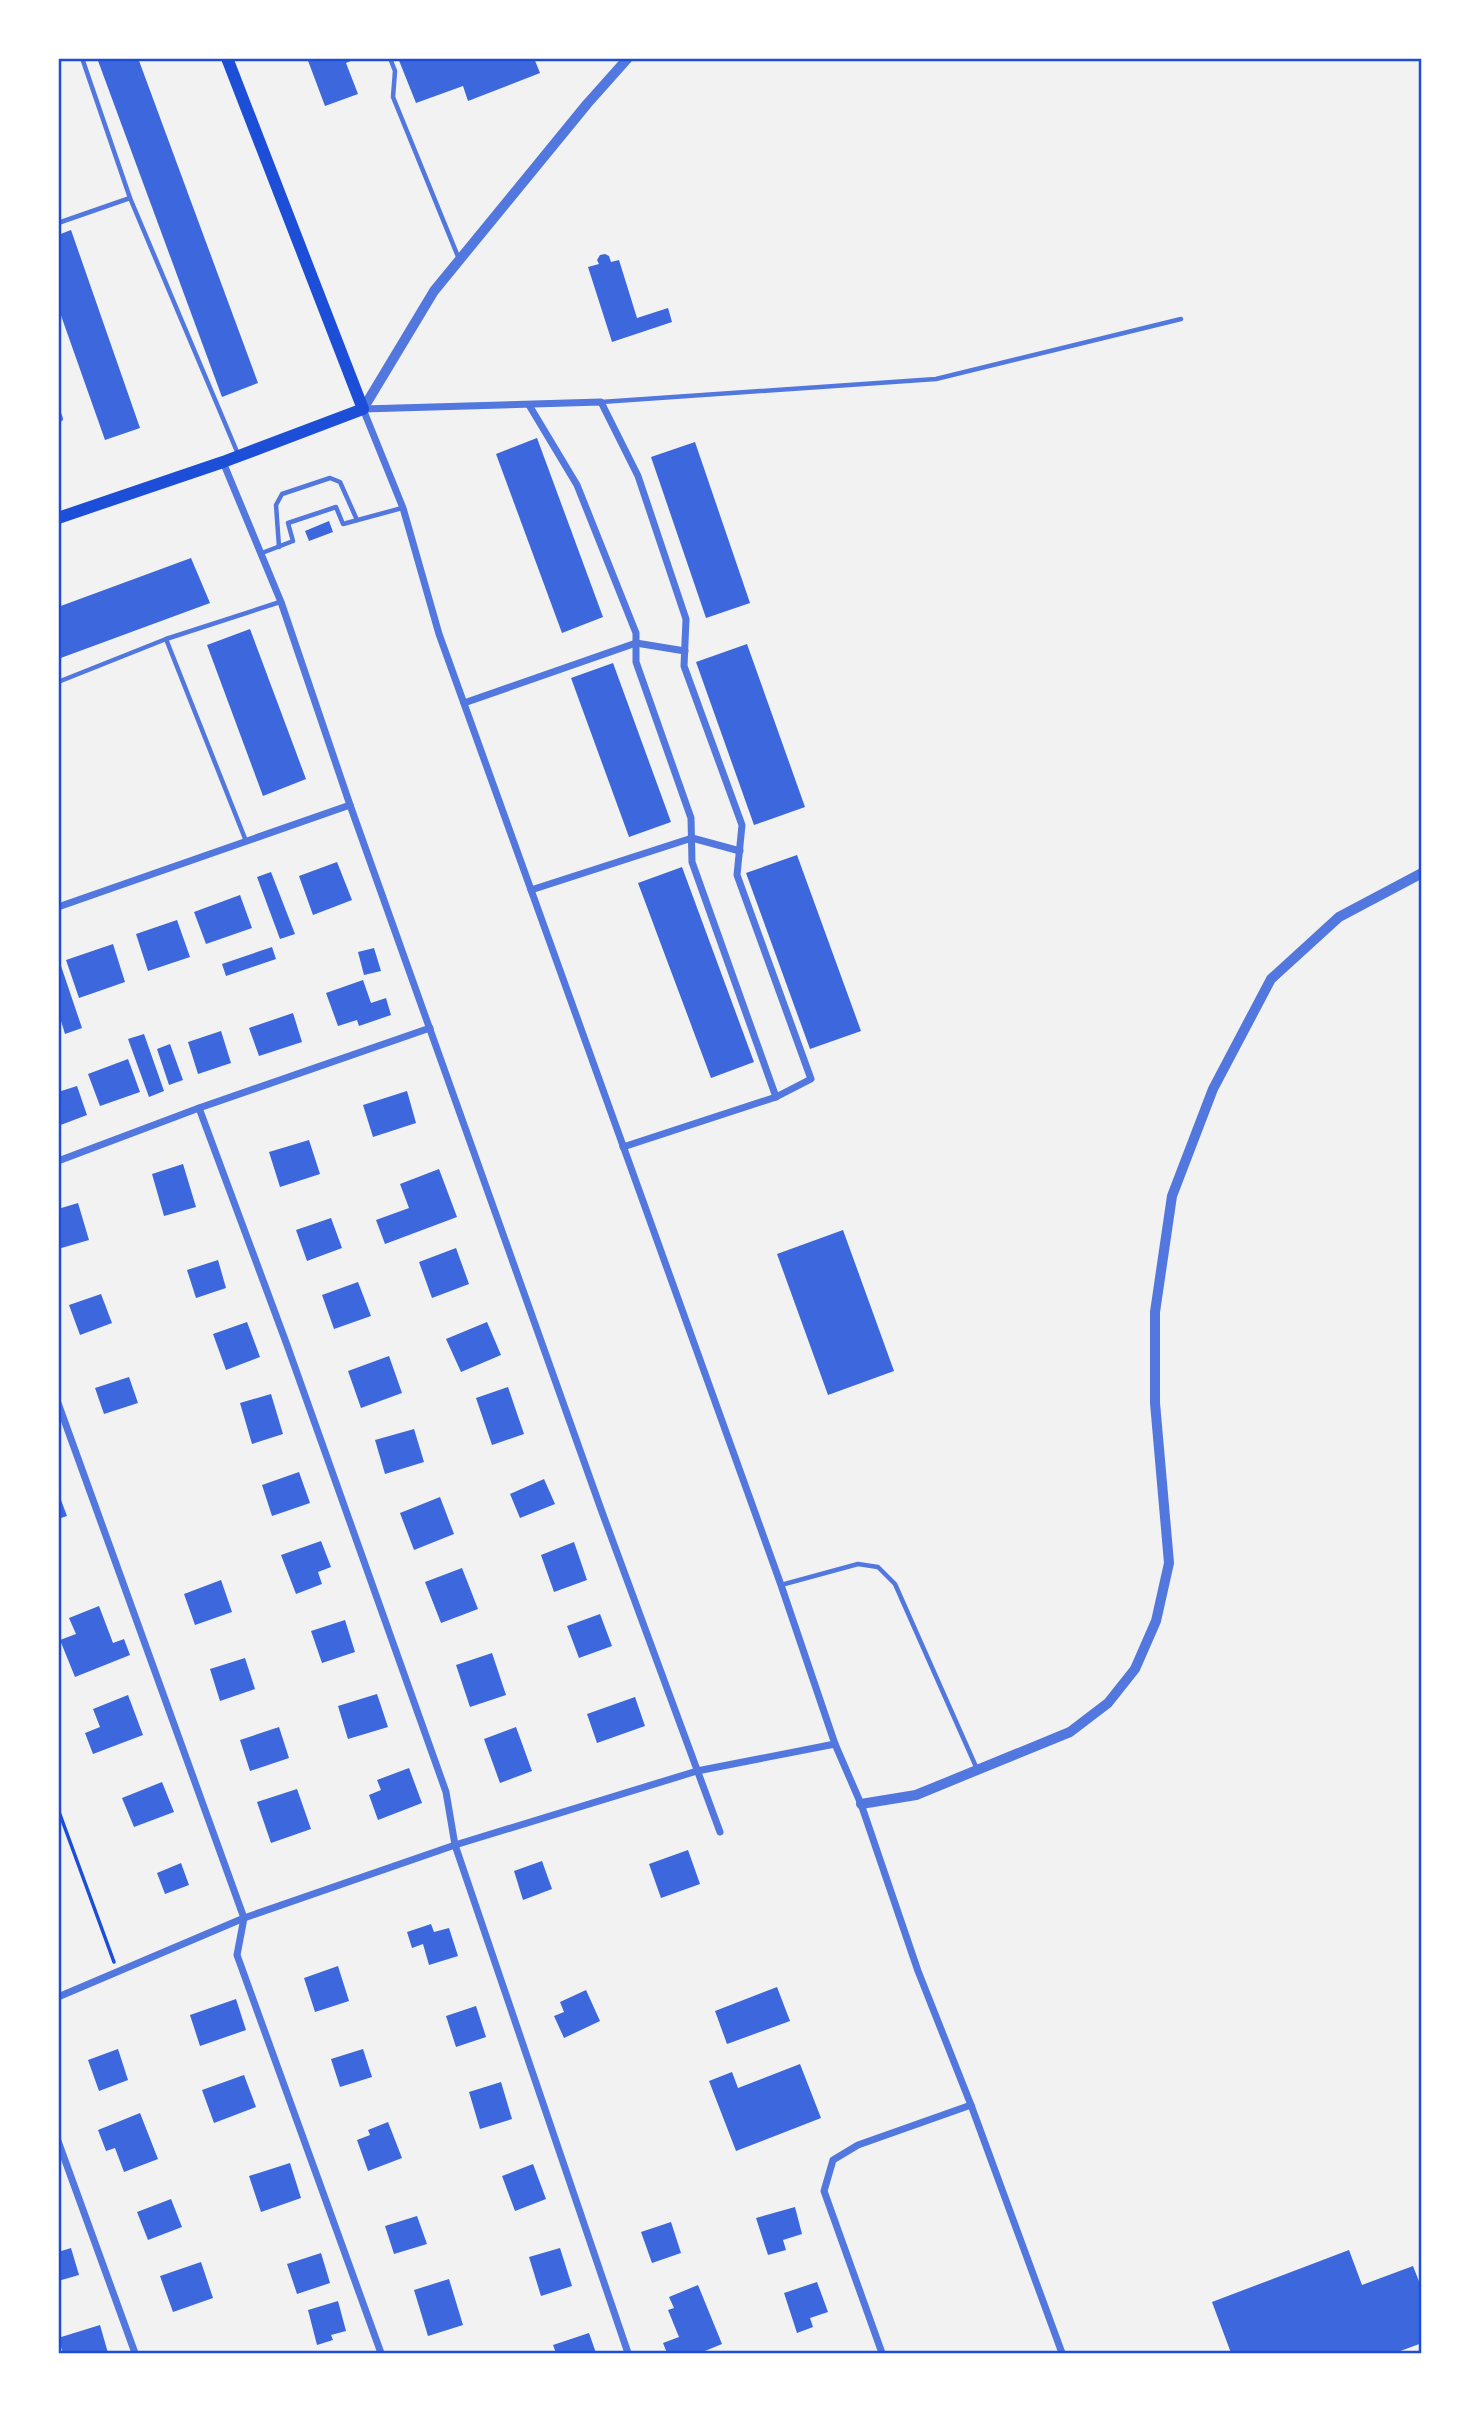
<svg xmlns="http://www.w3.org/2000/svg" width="1480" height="2411" font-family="Overpass,sans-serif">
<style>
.building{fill:#3d67dc}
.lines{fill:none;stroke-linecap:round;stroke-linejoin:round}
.path{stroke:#1d4ed8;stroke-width:3.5}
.service{stroke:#5277de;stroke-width:4.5}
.minor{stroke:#5277de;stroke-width:7}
.tertiary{stroke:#5277de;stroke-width:10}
.secondary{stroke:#1d4ed8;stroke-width:12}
.neatline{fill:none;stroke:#1d4ed8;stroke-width:2.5}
</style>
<rect width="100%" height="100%" fill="#f2f2f2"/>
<!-- building -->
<g class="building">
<polygon points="97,58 138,58 258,383 222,397"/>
<polygon points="307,58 352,58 353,60 346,63 358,94 325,106"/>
<polygon points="398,58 534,58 540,73 468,101 463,86 416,103"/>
<polygon points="71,230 140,428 105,440 58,307 58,235"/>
<polygon points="605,254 609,256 611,262 619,260 637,318 668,308 672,322 612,342 588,267 599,264 597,260 600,255"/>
<polygon points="537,438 603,617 562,633 496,454"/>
<polygon points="695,442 750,603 706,618 651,457"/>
<polygon points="329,521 333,532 309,541 305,531"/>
<polygon points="191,558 210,603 58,659 58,607"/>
<polygon points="250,629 306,779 263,796 207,645"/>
<polygon points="747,644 805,807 754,825 696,662"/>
<polygon points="613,663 671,822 629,837 571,678"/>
<polygon points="797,855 861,1031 810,1049 746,873"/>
<polygon points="337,862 352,900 313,915 299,876"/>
<polygon points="682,867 754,1062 711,1078 638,883"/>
<polygon points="271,872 295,934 280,939 257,877"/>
<polygon points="240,895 252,928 206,944 194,912"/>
<polygon points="177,920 190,957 148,971 136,934"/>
<polygon points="113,944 125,982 79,998 66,960"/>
<polygon points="272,947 276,959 226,976 222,964"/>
<polygon points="374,948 381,971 364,975 358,952"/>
<polygon points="58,957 82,1028 65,1034 58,1011"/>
<polygon points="363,980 371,1003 386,998 391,1015 359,1026 357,1020 338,1026 326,993"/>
<polygon points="293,1013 302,1042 259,1056 249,1028"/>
<polygon points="221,1031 231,1063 198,1074 188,1042"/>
<polygon points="144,1034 164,1091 149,1097 128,1039"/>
<polygon points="170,1044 183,1080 169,1085 157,1049"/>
<polygon points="128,1059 140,1092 100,1106 88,1074"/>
<polygon points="77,1086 87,1115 58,1126 58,1092"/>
<polygon points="407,1091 416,1123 373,1137 363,1105"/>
<polygon points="309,1140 320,1174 280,1187 269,1152"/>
<polygon points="183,1164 196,1207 164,1216 152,1174"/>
<polygon points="439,1169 457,1217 385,1244 376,1220 409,1208 400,1184"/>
<polygon points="78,1203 89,1240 58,1249 58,1209"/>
<polygon points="331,1218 342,1248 307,1261 296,1230"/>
<polygon points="843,1230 894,1371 828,1395 777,1254"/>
<polygon points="456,1248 469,1284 432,1298 419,1262"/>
<polygon points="218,1260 226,1288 196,1298 187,1270"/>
<polygon points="358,1282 371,1316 334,1329 322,1295"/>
<polygon points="101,1294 112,1323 80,1335 69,1305"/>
<polygon points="247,1322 260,1357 226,1370 213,1334"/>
<polygon points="487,1322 501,1355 461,1372 446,1339"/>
<polygon points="389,1356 402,1393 361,1408 348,1371"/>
<polygon points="129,1377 138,1403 104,1414 95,1388"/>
<polygon points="508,1387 524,1434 492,1445 476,1398"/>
<polygon points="271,1394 283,1434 252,1444 240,1403"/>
<polygon points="414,1429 424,1462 385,1474 375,1440"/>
<polygon points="299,1472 310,1503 272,1516 262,1485"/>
<polygon points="544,1479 555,1504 520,1518 510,1494"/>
<polygon points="58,1492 67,1516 58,1519"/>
<polygon points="440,1497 454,1534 414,1550 400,1513"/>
<polygon points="321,1541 331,1567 318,1572 322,1584 296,1594 281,1555"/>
<polygon points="574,1542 587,1580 554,1592 541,1555"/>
<polygon points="462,1568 478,1609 441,1623 425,1582"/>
<polygon points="221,1580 232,1612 195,1625 184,1594"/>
<polygon points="99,1606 113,1643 124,1639 130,1655 75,1677 60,1640 76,1634 69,1618"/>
<polygon points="600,1614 612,1646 579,1658 567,1626"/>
<polygon points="345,1620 355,1652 322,1663 311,1631"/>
<polygon points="492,1653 506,1695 470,1707 456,1665"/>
<polygon points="245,1658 255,1689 220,1701 210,1669"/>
<polygon points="377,1694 388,1727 348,1739 338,1706"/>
<polygon points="128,1695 143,1735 93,1754 85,1733 100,1727 93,1709"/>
<polygon points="635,1697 645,1726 597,1743 587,1714"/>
<polygon points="279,1727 289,1758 250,1771 240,1740"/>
<polygon points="516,1727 532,1771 500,1783 484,1739"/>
<polygon points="409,1768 422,1803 378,1820 369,1795 381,1790 377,1780"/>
<polygon points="162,1782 174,1812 134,1827 122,1798"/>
<polygon points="297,1789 311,1829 271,1843 257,1802"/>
<polygon points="688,1850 700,1884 661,1898 649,1864"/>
<polygon points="542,1861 552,1889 523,1900 514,1871"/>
<polygon points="181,1863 189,1885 165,1894 157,1873"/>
<polygon points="431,1924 434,1932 449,1928 458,1956 429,1965 423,1944 412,1948 407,1932"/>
<polygon points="338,1966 349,2001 315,2012 304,1978"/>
<polygon points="777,1987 790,2021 727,2044 715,2011"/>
<polygon points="586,1990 600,2021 564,2038 554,2016 564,2012 560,2002"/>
<polygon points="236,1999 246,2030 200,2046 190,2015"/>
<polygon points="476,2006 486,2037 456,2047 446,2016"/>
<polygon points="118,2049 128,2080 99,2091 88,2060"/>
<polygon points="363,2049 372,2077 340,2087 331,2059"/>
<polygon points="800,2064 821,2118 736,2151 709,2081 732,2072 738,2088"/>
<polygon points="244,2075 256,2107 214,2123 202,2090"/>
<polygon points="501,2082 512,2119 480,2129 469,2092"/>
<polygon points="140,2113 158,2159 124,2172 115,2148 106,2151 98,2130"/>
<polygon points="388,2122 402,2158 368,2171 357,2140 370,2135 368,2130"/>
<polygon points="290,2163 301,2198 261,2212 249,2176"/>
<polygon points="533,2164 546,2199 515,2211 502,2176"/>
<polygon points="171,2199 182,2227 148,2240 137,2212"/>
<polygon points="795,2207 802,2234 783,2240 786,2250 768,2255 756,2218"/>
<polygon points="417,2216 427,2244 394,2254 385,2226"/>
<polygon points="671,2222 681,2253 652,2263 641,2232"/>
<polygon points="71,2248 79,2275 58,2281 58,2252"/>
<polygon points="560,2248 572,2286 541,2296 529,2257"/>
<polygon points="1349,2250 1362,2285 1413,2266 1422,2289 1422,2343 1395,2353 1231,2353 1212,2302"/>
<polygon points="321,2253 330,2283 297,2294 287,2264"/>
<polygon points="201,2262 213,2298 173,2312 160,2276"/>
<polygon points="449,2279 463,2325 428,2336 414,2290"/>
<polygon points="817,2282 828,2312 810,2318 813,2327 797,2333 784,2293"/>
<polygon points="698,2285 722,2344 700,2353 667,2353 663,2343 679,2337 668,2310 674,2308 669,2297"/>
<polygon points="338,2301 346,2331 331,2335 333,2340 317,2345 308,2310"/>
<polygon points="100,2325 108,2353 63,2353 58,2338"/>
<polygon points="589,2333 596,2353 556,2353 553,2345"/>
</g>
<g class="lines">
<!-- path -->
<polyline class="path" points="58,1809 114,1962"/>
<!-- service -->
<g class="service">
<polyline points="82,58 130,198 238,454"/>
<polyline points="390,58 395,71 393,97 459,259"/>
<polyline points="58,223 130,198"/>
<polyline points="601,402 936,379 1181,319"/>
<polyline points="58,411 61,419 58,421"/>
<polyline points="279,547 276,505 282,494 330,478 340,482 357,520"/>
<polyline points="262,553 293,541 288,523 336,507 343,524 402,508"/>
<polyline points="166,639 246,841"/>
<polyline points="58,682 166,639 280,602"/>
<polyline points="781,1585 858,1564 878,1567 895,1584 977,1769"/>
</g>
<!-- minor -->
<g class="minor">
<polyline points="529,405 577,485 636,633 636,662 691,818 692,862 776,1097 623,1147"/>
<polyline points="223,462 281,602 350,805 602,1512 720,1832"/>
<polyline points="464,703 636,643 685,651"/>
<polyline points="531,890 692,838 740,851"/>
<polyline points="58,907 350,805"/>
<polyline points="776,1097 811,1079 737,875 742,825 684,666 686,619 638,476 601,402 363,409 403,508 439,634 781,1585 835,1744 861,1804 918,1971 971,2105 1062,2353"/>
<polyline points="199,1108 287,1345 446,1792 455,1845 628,2353"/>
<polyline points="58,1161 199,1108 430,1028"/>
<polyline points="58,1403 244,1918 237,1955 381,2353"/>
<polyline points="58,1997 244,1918 455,1845 697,1771 835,1744"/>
<polyline points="58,2141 135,2353"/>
<polyline points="882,2353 824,2191 833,2160 858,2145 971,2105"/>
</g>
<!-- tertiary -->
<g class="tertiary">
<polyline points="363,409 434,291 587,104 628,58"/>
<polyline points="861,1804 916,1795 1070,1732 1108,1703 1135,1669 1156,1621 1169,1563 1155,1403 1155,1312 1172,1196 1213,1089 1271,979 1339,917 1422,873"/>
</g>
<!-- secondary -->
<polyline class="secondary" points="58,518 223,462 363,409 227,58"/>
</g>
<!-- border -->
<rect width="1480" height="2411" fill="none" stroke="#ffffff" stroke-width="119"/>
<rect x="60" y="60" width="1360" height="2292" class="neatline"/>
</svg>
